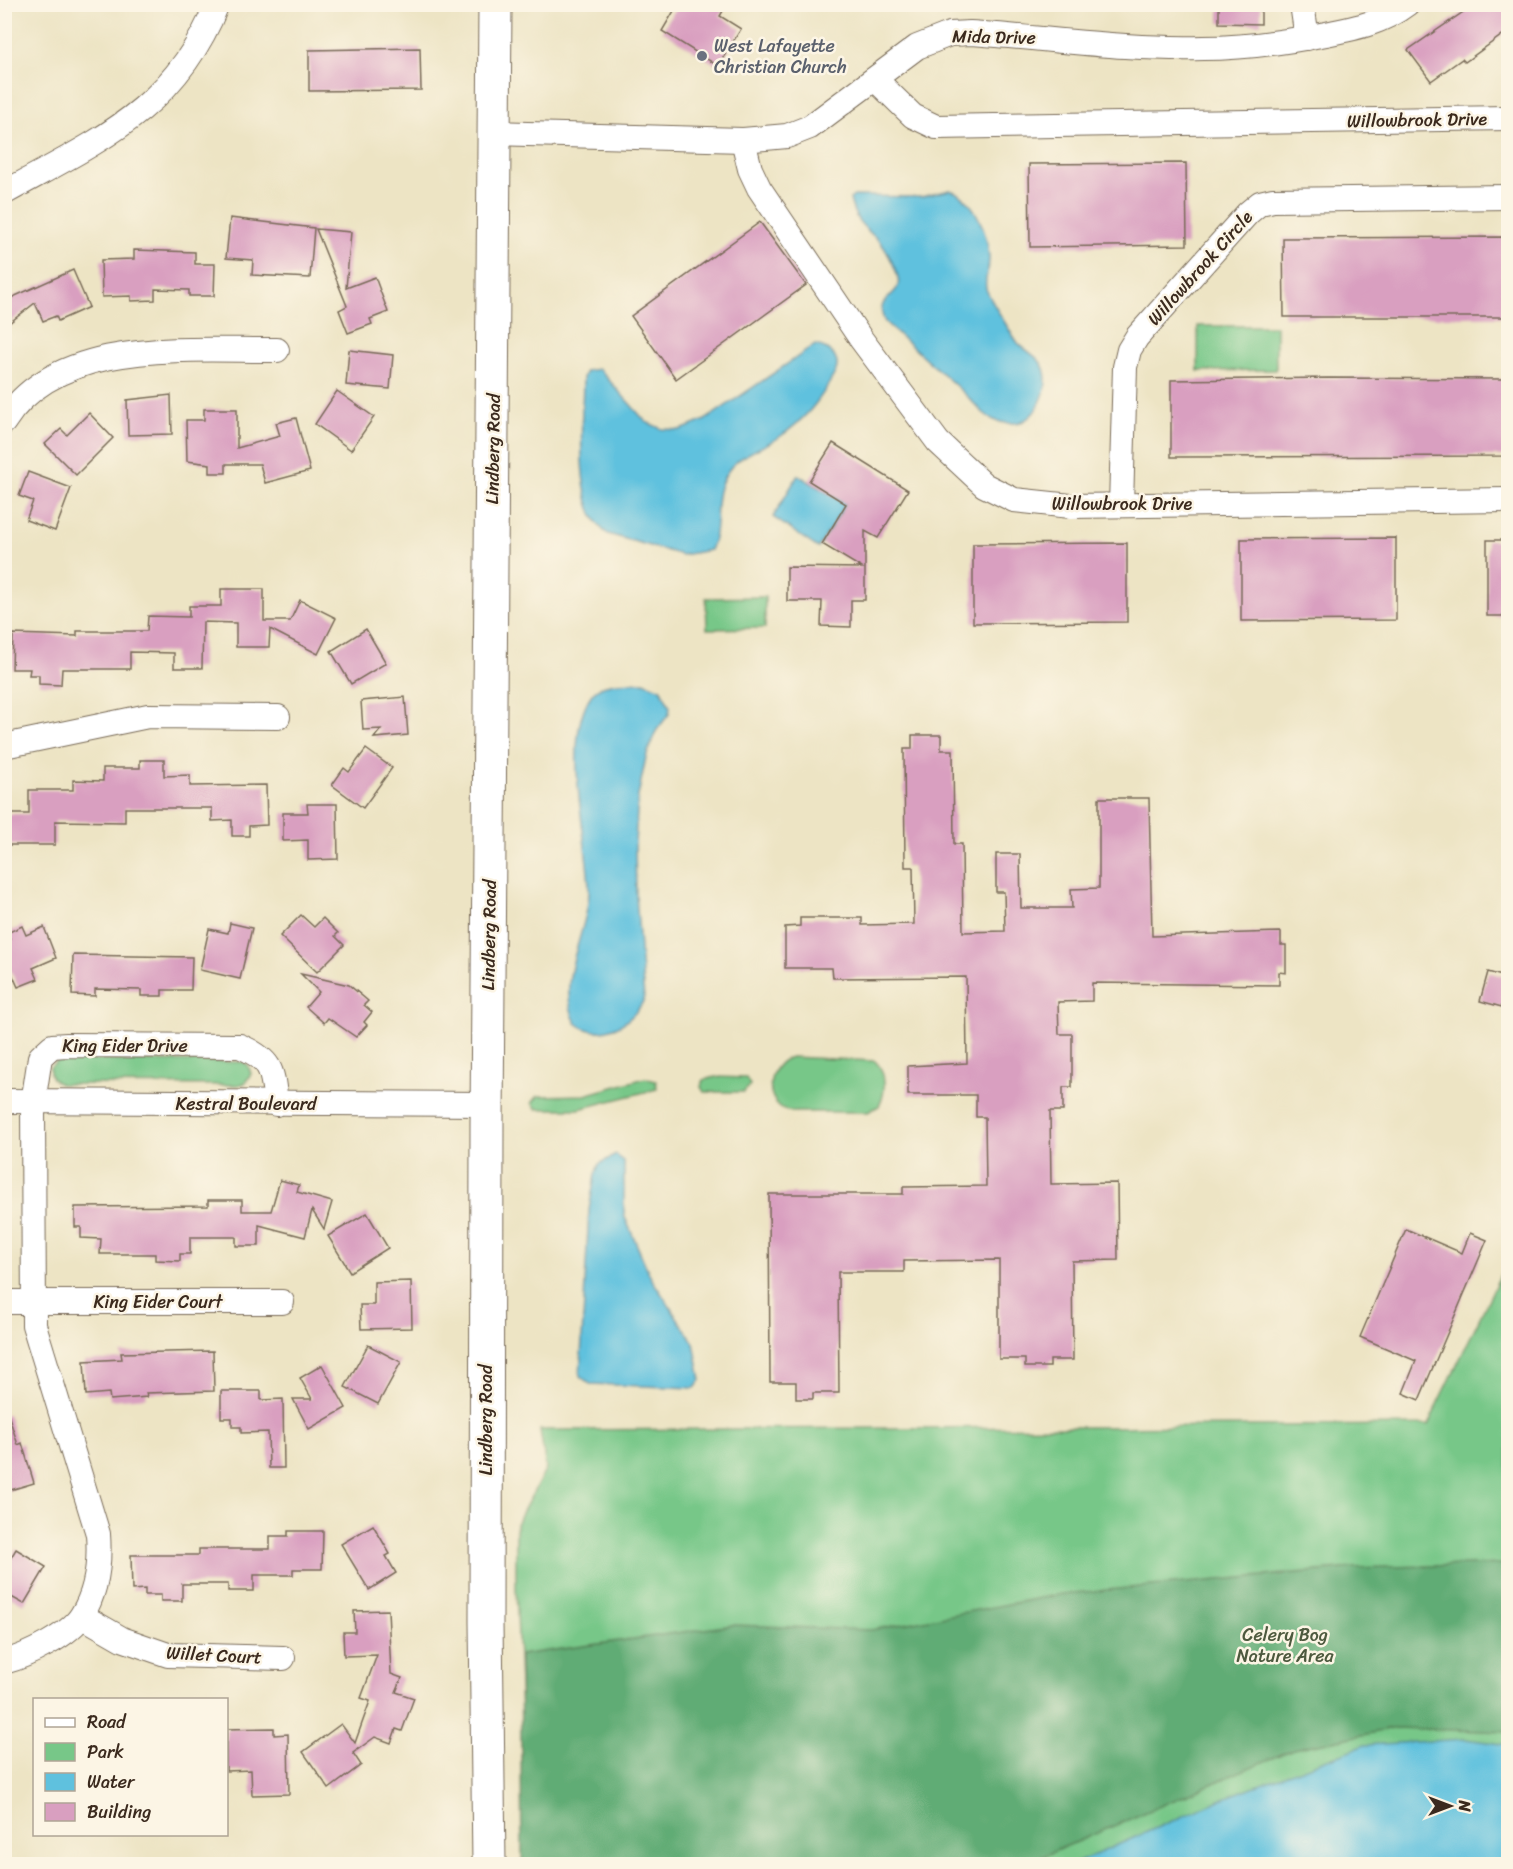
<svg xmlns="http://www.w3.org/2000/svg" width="1513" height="1869" font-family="Sriracha,sans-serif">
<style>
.green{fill:#77c788;stroke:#597853;stroke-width:1.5}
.forest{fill:#61ac74;stroke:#4e6b49;stroke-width:1.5}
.water{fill:#5fc1de;stroke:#4d767e;stroke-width:1.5}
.building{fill:#d99fc0}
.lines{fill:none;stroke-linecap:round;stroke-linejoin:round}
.minor-casing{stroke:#796b58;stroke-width:26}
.secondary-casing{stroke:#796b58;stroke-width:35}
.minor{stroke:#fff;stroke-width:24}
.secondary{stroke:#fff;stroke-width:33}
.worship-dot{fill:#6b7280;stroke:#fcf5e5;stroke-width:2}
.labels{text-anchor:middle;stroke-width:5;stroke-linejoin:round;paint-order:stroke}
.street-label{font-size:18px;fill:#3b2a1e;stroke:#fcf5e5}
.worship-label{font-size:18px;fill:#5b616d;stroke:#fcf5e5;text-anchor:start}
.park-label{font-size:18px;fill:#4d593e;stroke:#fcf5e5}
</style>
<rect width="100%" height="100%" fill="#fcf5e5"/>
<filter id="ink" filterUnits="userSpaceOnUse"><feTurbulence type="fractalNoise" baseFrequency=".0167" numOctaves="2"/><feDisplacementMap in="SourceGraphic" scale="12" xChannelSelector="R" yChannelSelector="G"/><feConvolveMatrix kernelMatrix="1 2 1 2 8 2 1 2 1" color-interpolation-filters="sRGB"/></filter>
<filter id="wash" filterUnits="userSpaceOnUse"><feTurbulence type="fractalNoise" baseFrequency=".008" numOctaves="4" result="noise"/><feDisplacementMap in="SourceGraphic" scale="24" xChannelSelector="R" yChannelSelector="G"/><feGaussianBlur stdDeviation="1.35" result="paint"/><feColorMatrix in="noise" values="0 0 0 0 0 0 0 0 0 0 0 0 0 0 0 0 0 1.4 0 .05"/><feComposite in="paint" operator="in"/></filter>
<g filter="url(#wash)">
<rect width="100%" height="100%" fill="#ede4c4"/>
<!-- green -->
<g class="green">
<polygon points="1276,326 1276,370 1198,371 1198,326"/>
<polygon points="765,597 765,628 707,629 706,598"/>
<path d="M791,1057L875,1061C887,1072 886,1093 879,1106L868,1112H792C763,1107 764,1065 791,1057Z"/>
<path d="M58,1060L243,1062L248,1065L251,1074L245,1083L238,1085L60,1084C52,1080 49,1076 50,1067Z"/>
<polygon points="716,1077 746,1078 750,1085 744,1092 704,1092 701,1087 703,1080"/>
<polygon points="645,1078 656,1081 657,1089 579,1109 537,1109 532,1103 538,1096 585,1095"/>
<polygon points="1508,1259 1508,1864 522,1864 523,1758 516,1588 516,1524 546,1469 540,1430 1428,1425"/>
</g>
<!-- forest -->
<polygon class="forest" points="1508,1564 1508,1732 1397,1728 1293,1749 1025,1864 522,1864 520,1655 733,1625 871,1630 1062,1594 1352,1568"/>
<!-- water -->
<g class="water">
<path d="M950,190C975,198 987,232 989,256C990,267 984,278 986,288C987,295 1013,336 1018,343C1028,353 1042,358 1045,372C1049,388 1039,412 1025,420C1016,425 1003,423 994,420C984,416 974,403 967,396C940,371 912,347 885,322C872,295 903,298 898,278C896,268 886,248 879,241C863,225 856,224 850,199L854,196L921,197Z"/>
<path d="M815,345C829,347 842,359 835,373C820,401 805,420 778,438C763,447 743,454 731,467C708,494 723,524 710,550L682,555L608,534C572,510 583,417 583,378L586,371L599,369L646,422L662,429L681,430L705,420Z"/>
<polygon points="798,475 846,504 818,548 773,517"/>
<path d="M644,682L661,689L670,707L669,714L656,731L646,757L638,796L635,843L636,896L644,999C633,1024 600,1042 576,1023C554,981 589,933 589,889C588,837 560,739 592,694C602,680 628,683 644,682Z"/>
<polygon points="616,1155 624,1161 624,1215 651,1278 694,1343 701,1380 695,1388 590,1384 580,1376 589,1210 595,1175 599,1164"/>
<polygon points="1465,1739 1508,1745 1508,1864 1074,1864 1229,1796 1365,1745"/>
</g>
<g id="blocks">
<!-- building -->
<g class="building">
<polygon points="678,4 727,4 720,16 741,29 718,66 662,31"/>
<polygon points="1219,4 1261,4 1261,24 1219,23"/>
<polygon points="1475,4 1509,4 1509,30 1465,62 1462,59 1431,81 1408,50"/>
<polygon points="420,48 421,90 309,91 309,50"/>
<polygon points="1186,163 1187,245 1030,247 1029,164"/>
<polygon points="230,218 314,228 310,278 252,275 253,260 226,258"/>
<polygon points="760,222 806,285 676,379 631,316"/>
<polygon points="316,229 351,232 346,288 375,277 388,312 370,319 372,324 348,333 339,310 347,306"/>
<polygon points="1509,237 1509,317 1284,317 1283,238"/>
<polygon points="134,250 195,252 195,264 215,264 214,296 189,296 189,290 155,289 155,300 131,301 131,296 102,297 101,260 134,259"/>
<polygon points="73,270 89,307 58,321 56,316 43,321 35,303 4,327 4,301"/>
<polygon points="349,350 393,355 390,389 346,385"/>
<polygon points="1329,378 1507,379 1507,456 1171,457 1171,380"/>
<polygon points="337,391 374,417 351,450 315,424"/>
<polygon points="171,395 172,434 128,435 127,400"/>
<polygon points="204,409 237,409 237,448 280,436 276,423 296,418 310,471 265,483 260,464 226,464 226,473 210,473 210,464 187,461 186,420 204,420"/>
<polygon points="89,413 113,438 76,475 45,444 61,429 67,435"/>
<polygon points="833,443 908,490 878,538 865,531 865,600 851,600 851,627 821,626 822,601 787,601 787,567 862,568 822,544 846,504 809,481"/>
<polygon points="28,472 71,488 55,531 26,520 33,501 19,496"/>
<polygon points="1396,538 1396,620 1241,621 1241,539"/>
<rect x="1487" y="540" width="22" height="76"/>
<polygon points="1127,543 1127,622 973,623 973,544"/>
<polygon points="221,589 264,589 264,621 290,621 300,600 336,618 318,654 270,629 269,647 236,647 236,623 203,622 202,668 174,668 174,653 130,652 130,669 62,669 61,685 39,684 39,675 29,675 30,669 12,669 13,634 77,636 77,631 147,631 148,616 189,617 189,606 221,606"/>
<polygon points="366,629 386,663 351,684 331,651"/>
<polygon points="405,697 408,735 374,738 381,729 363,730 361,701"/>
<polygon points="912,735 941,735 941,750 953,750 954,844 962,844 963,932 1005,931 1004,892 996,892 996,854 1020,854 1021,908 1072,908 1071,889 1099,888 1099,798 1149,798 1152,936 1281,932 1281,945 1286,945 1286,973 1279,972 1279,985 1092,983 1092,1001 1058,1002 1059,1034 1072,1034 1072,1087 1063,1087 1063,1111 1050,1111 1051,1184 1117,1183 1118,1260 1072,1261 1073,1360 1050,1360 1050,1367 1025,1367 1025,1359 999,1359 999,1260 904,1261 904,1272 838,1272 839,1393 813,1393 813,1399 796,1399 796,1382 770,1382 769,1194 903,1194 903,1187 986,1186 985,1117 976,1117 976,1095 908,1095 908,1066 967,1063 966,977 833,978 832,968 785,968 785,927 800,926 800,918 862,918 862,925 914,924 913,867 905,867 904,749 912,749"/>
<polygon points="366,749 392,768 363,808 332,785 344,768 349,772"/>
<polygon points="140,760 164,760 164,776 190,775 190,786 266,785 267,825 249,826 249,836 232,836 232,820 212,821 212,808 125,808 125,822 55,821 55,845 4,845 4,814 29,814 29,790 73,790 73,780 103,781 103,768 140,768"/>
<polygon points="307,804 337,804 338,859 308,860 308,840 283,841 283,813 308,813"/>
<polygon points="301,915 314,927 323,918 338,933 335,936 344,945 317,972 280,936"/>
<polygon points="230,923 252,928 240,979 200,970 209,929 228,933"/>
<polygon points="22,926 26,935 44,927 56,958 33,968 38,979 18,987 4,956 4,943 10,940 7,933"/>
<polygon points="73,955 192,957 191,990 162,990 162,996 141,996 141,990 95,989 95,996 72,995"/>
<polygon points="1488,972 1509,978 1509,1009 1480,1001"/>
<polygon points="301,974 349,985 368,1001 364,1005 372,1012 364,1022 367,1025 356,1037 328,1018 324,1023 306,1007 319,992"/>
<polygon points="280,1180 299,1185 297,1192 332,1202 324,1229 312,1210 305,1237 259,1225 259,1246 236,1246 236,1237 190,1237 190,1254 180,1254 180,1261 155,1260 155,1254 100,1254 101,1239 81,1238 81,1227 75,1227 75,1207 208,1206 208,1200 242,1200 242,1211 271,1211"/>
<polygon points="367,1213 388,1248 350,1272 328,1236"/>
<polygon points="1406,1229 1462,1253 1470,1233 1487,1240 1419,1400 1403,1393 1416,1361 1360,1337"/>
<polygon points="411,1281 412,1328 361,1329 360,1305 374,1305 374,1282"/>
<polygon points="368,1345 401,1362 378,1404 345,1387"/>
<polygon points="213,1351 214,1391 146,1393 147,1397 110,1400 109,1393 86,1395 84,1361 122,1359 121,1353"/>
<polygon points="322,1365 346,1408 309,1429 293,1399 312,1399 300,1378"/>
<polygon points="221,1391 261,1391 261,1400 283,1399 284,1468 269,1468 268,1432 241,1433 241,1427 232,1427 232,1418 221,1418"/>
<polygon points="8,1414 18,1445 22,1443 34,1483 4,1492 4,1415"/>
<polygon points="373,1525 390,1554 386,1556 396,1573 369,1590 341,1544"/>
<polygon points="288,1531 323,1531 322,1569 293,1569 293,1575 254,1575 254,1591 228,1591 228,1584 182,1584 182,1601 161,1601 161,1595 145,1595 145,1589 132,1590 131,1555 199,1555 199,1549 270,1549 270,1536 288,1536"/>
<polygon points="16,1549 46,1567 24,1604 4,1593 4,1569"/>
<polygon points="388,1610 391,1674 402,1678 396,1692 414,1698 402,1731 396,1729 391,1743 375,1737 353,1753 361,1765 329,1789 303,1752 341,1724 355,1743 370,1701 361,1698 377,1655 344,1656 343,1632 355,1632 354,1611"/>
<polygon points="274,1728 274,1735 288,1734 289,1794 252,1795 251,1770 226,1771 226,1729"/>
</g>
</g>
</g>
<g filter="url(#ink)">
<use href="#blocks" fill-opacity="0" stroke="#796b58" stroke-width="1.5"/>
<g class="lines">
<defs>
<g id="minor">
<polyline points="1302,4 1307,38"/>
<polyline points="875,79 913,116 936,127 1508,118"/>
<path d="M496,133L743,140L787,136L810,127L917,47L950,34L970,33C1047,38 1126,50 1203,48C1244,48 1286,42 1326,34C1356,28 1382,23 1407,4"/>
<polyline points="743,140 750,169 759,188 861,339 938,442 984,485 1014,500 1071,506 1508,500"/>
<path d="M4,193C97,141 175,110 217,4"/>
<path d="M4,422C57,336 191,351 277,350"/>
<polyline points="1121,505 1125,367 1129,350 1137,337 1248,213 1260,203 1273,200 1508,197"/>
<polyline points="4,746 148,716 278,717"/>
<polyline points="4,1101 487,1104"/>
<polyline points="4,1302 282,1302"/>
<polyline points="82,1616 122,1639 168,1655 283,1658"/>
<path d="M4,1662C27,1656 70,1635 82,1615C97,1591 100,1561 98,1534L34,1325L33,1103L40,1057L52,1046L67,1045L240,1046C273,1061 272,1070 276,1104"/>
</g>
<polyline id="secondary" points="489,1864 486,1622 487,1123 495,4"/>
</defs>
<!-- minor casing -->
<use href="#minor" class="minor-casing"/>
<!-- secondary casing -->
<use href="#secondary" class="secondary-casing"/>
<!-- minor -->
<use href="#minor" class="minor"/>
<!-- secondary -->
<use href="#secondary" class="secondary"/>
</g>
</g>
<!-- markers -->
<circle class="worship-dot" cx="702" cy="56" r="6"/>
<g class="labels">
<!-- street labels -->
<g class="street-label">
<text transform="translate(994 37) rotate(1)" y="6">Mida Drive</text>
<text transform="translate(1417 120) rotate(-1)" y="6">Willowbrook Drive</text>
<text transform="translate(1200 268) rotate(-48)" y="6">Willowbrook Circle</text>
<text transform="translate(493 449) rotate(-89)" y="6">Lindberg Road</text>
<text x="1122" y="510">Willowbrook Drive</text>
<text transform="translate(489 935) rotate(-89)" y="6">Lindberg Road</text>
<text x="125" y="1052">King Eider Drive</text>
<text x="246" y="1110">Kestral Boulevard</text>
<text x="158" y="1308">King Eider Court</text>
<text transform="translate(486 1420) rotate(-90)" y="6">Lindberg Road</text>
<text transform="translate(214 1655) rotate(3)" y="6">Willet Court</text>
</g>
<!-- worship labels -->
<g class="worship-label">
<text x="714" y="52">West Lafayette<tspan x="714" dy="21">Christian Church</tspan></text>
</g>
<!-- park labels -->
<g class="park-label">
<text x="1285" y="1641">Celery Bog<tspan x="1285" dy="21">Nature Area</tspan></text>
</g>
</g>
<!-- margin -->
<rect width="1513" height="1869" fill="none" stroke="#fcf5e5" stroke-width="24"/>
<!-- legend -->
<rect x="33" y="1698" width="195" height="138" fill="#fcf5e5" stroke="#afa495" stroke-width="1.5"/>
<rect x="45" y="1718" width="30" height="9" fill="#ffffff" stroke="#afa495" stroke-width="1.5"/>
<text x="87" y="1728" font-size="18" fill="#3b2a1e">Road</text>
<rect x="45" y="1743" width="30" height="18" fill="#77c788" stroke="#afa495" stroke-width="1.5"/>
<text x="87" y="1758" font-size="18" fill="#3b2a1e">Park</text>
<rect x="45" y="1773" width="30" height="18" fill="#5fc1de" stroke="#afa495" stroke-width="1.5"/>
<text x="87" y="1788" font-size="18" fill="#3b2a1e">Water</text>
<rect x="45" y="1803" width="30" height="18" fill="#d99fc0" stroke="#afa495" stroke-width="1.5"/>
<text x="87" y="1818" font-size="18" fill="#3b2a1e">Building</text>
<!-- north arrow -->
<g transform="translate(1450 1806) rotate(90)" stroke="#fcf5e5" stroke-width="4.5" paint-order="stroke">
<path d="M0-4.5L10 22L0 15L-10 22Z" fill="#3b2a1e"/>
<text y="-9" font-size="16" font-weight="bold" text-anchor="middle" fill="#3b2a1e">N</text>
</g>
</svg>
